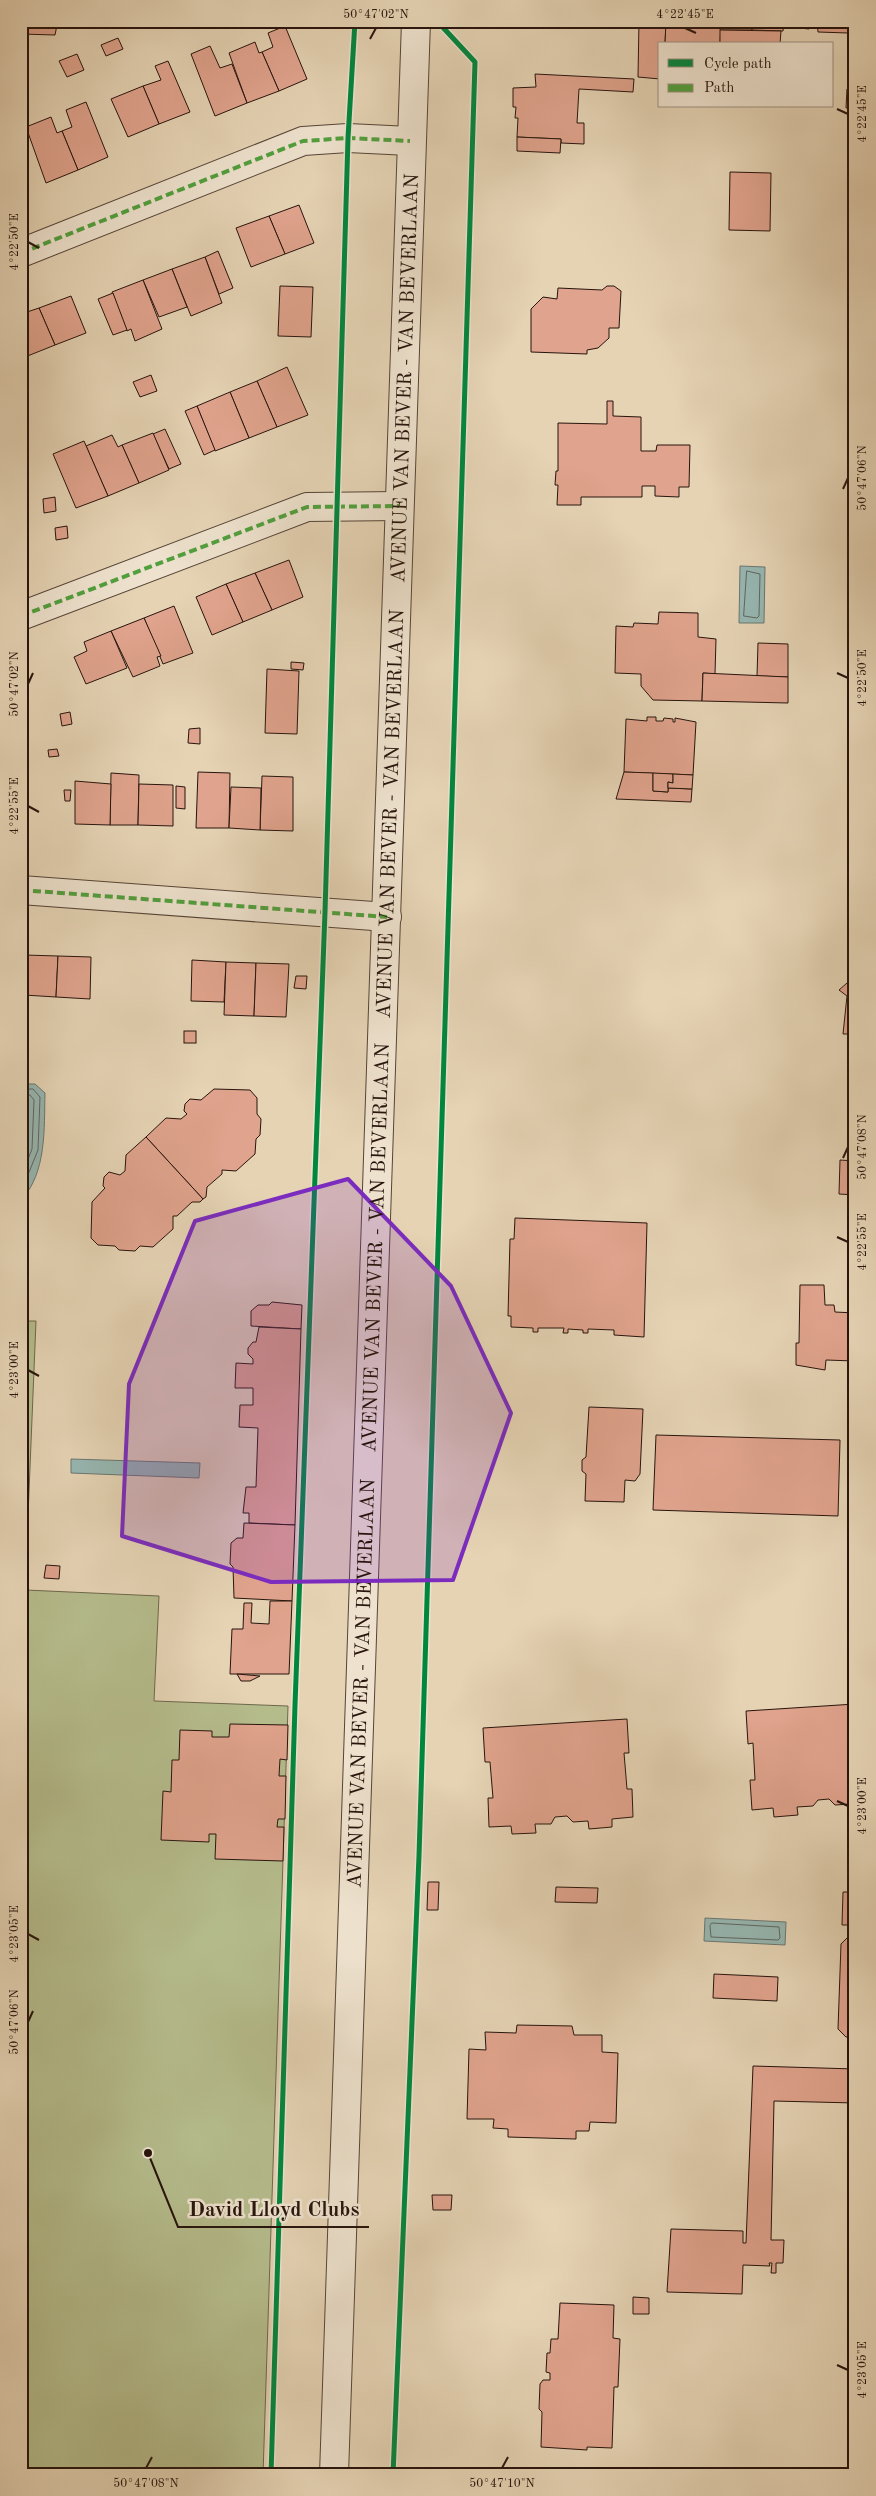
<svg xmlns="http://www.w3.org/2000/svg" width="876" height="2496" font-family="'Old Standard TT',serif">
<style>
.green{fill:#b5bc8c;stroke:#6e684c}
.water{fill:#96b7b2;stroke:#6a7670}
.lines{fill:none;stroke-linecap:round;stroke-linejoin:round}
.shore{stroke:#5e6660;stroke-width:1}
.building{fill:#e0a38d;stroke:#27140d}
.street-casing{stroke:#564437;stroke-width:30}
.street{stroke:#eee2ce;stroke-width:28}
.quiet{stroke:#51a03e;stroke-width:4;stroke-dasharray:8 4;stroke-linecap:butt}
.cycleway-casing{stroke:#eee2ce;stroke-width:8}
.cycleway{stroke:#00873e;stroke-width:5}
.marked{fill:#7b2cbf;fill-opacity:0.2;stroke:#7b2cbf;stroke-width:4;stroke-linejoin:round}
.ticks{fill:none;stroke:#27140d;stroke-width:2}
.labels{text-anchor:middle;stroke-width:5;stroke-linejoin:round;paint-order:stroke}
.street-label{font-size:20px;fill:#27140d;stroke:#eee2ce}
.leader{fill:none;stroke:#27140d;stroke-width:2}
.callout-dot{fill:#27140d;stroke:#eee2ce;stroke-width:2}
.callout-label{font-size:21px;text-anchor:middle;font-weight:bold;fill:#27140d;stroke:#eee2ce;stroke-width:5;stroke-linejoin:round;paint-order:stroke}
.neatline{fill:none;stroke:#27140d;stroke-width:2}
.ticks-label{font-size:12px;text-anchor:middle;fill:#27140d}
</style>
<rect width="100%" height="100%" fill="#e5d3b4"/>
<filter id="stains"><feTurbulence type="fractalNoise" baseFrequency=".004" numOctaves="4"/><feColorMatrix values="0 0 0 0 .2 0 0 0 0 .09 0 0 0 0 .02 0 0 0 .5 -.17"/></filter>
<radialGradient id="worn" r=".72"><stop offset=".6" stop-color="#630" stop-opacity="0"/><stop offset="1" stop-color="#630" stop-opacity=".3"/></radialGradient>
<!-- green -->
<polygon class="green" points="21,1321 36,1321 25,1590 159,1596 154,1701 288,1706 263,2475 21,2475"/>
<!-- water -->
<g class="water">
<polygon points="740,566 765,567 764,623 739,623"/>
<path d="M21,1084H35L45,1093C44,1127 47,1173 21,1200Z"/>
<polygon points="71,1459 200,1463 199,1478 71,1473"/>
<polygon points="705,1918 786,1922 785,1945 704,1941"/>
</g>
<g class="lines">
<!-- shore -->
<g class="shore">
<polygon points="747,571 760,574 759,616 757,618 744,616"/>
<polyline points="21,1089 33,1089 40,1097 38,1150 21,1192"/>
<polyline points="21,1095 30,1095 34,1100 32,1149 21,1177"/>
<polyline points="21,1102 26,1105 25,1137 21,1158"/>
<polygon points="712,1923 779,1927 780,1938 778,1940 711,1937 710,1926"/>
</g>
</g>
<!-- building -->
<g class="building">
<polygon points="21,21 79,21 76,25 57,25 55,35 21,34"/>
<polygon points="639,21 666,21 665,44 660,44 660,79 638,77"/>
<polygon points="666,21 721,21 720,44 665,44"/>
<polygon points="721,21 752,21 752,30 720,30"/>
<polygon points="752,21 784,21 783,31 752,30"/>
<rect x="784" y="21" width="9" height="6"/>
<polygon points="799,21 809,21 809,29 799,28"/>
<polygon points="817,21 849,21 848,33 818,32"/>
<polygon points="285,26 307,79 279,91 262,52 273,47 268,33"/>
<polygon points="720,30 781,31 780,44 720,44"/>
<polygon points="118,38 123,49 106,56 101,45"/>
<polygon points="255,42 259,53 262,52 279,91 247,103 229,53"/>
<polygon points="210,46 220,68 232,64 247,103 215,116 191,54"/>
<polygon points="77,54 84,70 67,77 59,61"/>
<polygon points="168,61 190,112 159,124 143,86 161,80 155,66"/>
<polygon points="535,74 634,79 633,92 579,89 577,123 584,123 584,144 561,143 561,139 517,137 518,118 515,118 516,107 513,107 513,88 536,87"/>
<polygon points="143,86 159,124 128,137 111,99"/>
<polygon points="847,89 855,90 855,108 846,108"/>
<polygon points="86,102 108,157 78,170 62,131 72,127 66,110"/>
<polygon points="51,117 57,133 62,131 78,170 46,183 26,127"/>
<polygon points="517,137 561,139 560,153 517,151"/>
<polygon points="730,172 771,173 770,231 729,230"/>
<polygon points="299,205 314,243 285,254 269,216"/>
<polygon points="269,216 285,254 251,267 236,228"/>
<polygon points="218,251 233,288 219,294 205,257"/>
<polygon points="205,257 222,303 191,316 172,269"/>
<polygon points="172,269 187,307 159,317 143,280"/>
<polygon points="143,280 162,329 135,341 131,329 127,331 112,292"/>
<polygon points="280,286 313,287 311,337 278,336"/>
<polygon points="607,286 614,286 621,291 619,328 609,328 609,338 598,348 587,350 587,354 531,352 531,309 543,297 557,299 558,288 602,290"/>
<polygon points="113,293 127,330 113,335 98,299"/>
<polygon points="71,296 86,333 55,345 39,308"/>
<polygon points="39,308 55,345 25,357 21,348 21,314"/>
<polygon points="287,367 308,415 277,427 257,381"/>
<polygon points="151,375 157,391 140,397 133,382"/>
<polygon points="257,381 277,427 249,438 230,392"/>
<polygon points="230,392 249,438 215,451 197,406"/>
<polygon points="607,401 613,401 613,416 641,417 641,451 656,451 657,445 690,445 689,487 679,487 679,497 655,496 655,486 642,486 642,497 581,497 581,505 557,505 558,485 555,485 556,471 558,471 558,423 607,424"/>
<polygon points="197,406 215,450 204,455 185,411"/>
<polygon points="165,429 181,464 169,469 153,434"/>
<polygon points="153,433 169,470 139,483 122,445"/>
<polygon points="112,435 118,447 122,445 139,483 108,496 86,446"/>
<polygon points="84,441 108,496 76,508 53,454"/>
<polygon points="55,497 56,511 44,513 43,499"/>
<polygon points="67,526 68,538 56,540 55,528"/>
<polygon points="289,560 303,597 272,610 255,573"/>
<polygon points="255,573 272,610 243,622 226,584"/>
<polygon points="226,584 243,622 212,635 196,597"/>
<polygon points="174,606 193,653 163,664 144,618"/>
<polygon points="659,612 698,613 698,637 716,639 715,674 703,673 702,701 653,700 641,686 641,674 615,673 616,626 633,627 634,623 658,624"/>
<polygon points="144,618 161,656 157,657 160,666 133,677 111,631"/>
<polygon points="111,631 127,668 86,684 74,657 87,651 84,642"/>
<polygon points="758,643 788,644 788,677 757,676"/>
<polygon points="291,662 304,663 303,670 291,669"/>
<polygon points="267,669 299,671 297,734 265,733"/>
<polygon points="703,673 788,677 788,703 702,701"/>
<polygon points="70,712 72,724 62,726 60,714"/>
<polygon points="647,717 656,717 656,721 663,721 664,718 673,719 673,722 675,722 675,718 696,722 693,775 624,772 626,719 647,721"/>
<polygon points="200,728 200,744 188,743 189,729"/>
<polygon points="57,749 59,756 49,757 48,750"/>
<polygon points="198,772 230,773 229,828 196,828"/>
<polygon points="624,772 653,773 653,791 668,792 668,788 692,789 691,802 616,799"/>
<polygon points="111,773 139,775 138,825 110,825"/>
<polygon points="653,773 673,774 673,783 668,782 668,792 653,791"/>
<polygon points="673,774 693,775 692,789 668,788 668,782 673,783"/>
<polygon points="262,776 293,777 293,831 260,830"/>
<polygon points="23,779 25,796 21,796 21,780"/>
<polygon points="75,781 111,784 110,825 75,824"/>
<polygon points="139,784 173,785 173,826 138,825"/>
<polygon points="176,786 185,787 185,809 176,808"/>
<polygon points="231,787 261,788 260,830 229,828"/>
<polygon points="64,790 71,790 70,801 65,801"/>
<polygon points="24,955 58,956 56,997 24,995"/>
<polygon points="58,956 91,957 90,999 56,997"/>
<polygon points="192,960 226,962 224,1002 191,1001"/>
<polygon points="226,962 256,963 254,1016 224,1015"/>
<polygon points="256,963 289,964 286,1017 254,1016"/>
<polygon points="296,976 307,976 306,989 294,988"/>
<polygon points="855,976 855,1034 843,1034 847,996 839,990"/>
<rect x="184" y="1031" width="12" height="12"/>
<polygon points="214,1089 250,1090 257,1098 257,1114 261,1119 260,1135 256,1139 255,1154 236,1171 222,1170 222,1174 207,1187 206,1197 203,1199 146,1137 166,1118 181,1119 187,1114 184,1111 185,1104 190,1099 201,1100"/>
<rect x="852" y="1090" width="3" height="30"/>
<polygon points="146,1137 203,1199 200,1202 192,1202 177,1216 173,1216 173,1229 153,1247 140,1246 135,1251 119,1250 115,1246 98,1245 91,1238 92,1202 105,1188 103,1186 104,1177 109,1172 120,1175 125,1171 126,1155"/>
<polygon points="855,1155 855,1195 839,1194 840,1160 855,1161"/>
<polygon points="515,1218 647,1223 644,1337 614,1335 614,1330 588,1329 588,1333 583,1333 583,1330 568,1329 568,1333 563,1333 564,1328 538,1328 538,1332 533,1332 533,1328 511,1327 511,1316 508,1316 510,1239 514,1239"/>
<polygon points="800,1285 824,1285 825,1305 834,1305 835,1312 855,1313 855,1361 826,1360 825,1370 796,1365 796,1343 799,1343"/>
<polygon points="272,1302 302,1305 301,1329 251,1326 251,1311 258,1305 269,1305"/>
<polygon points="259,1327 301,1329 295,1525 249,1523 249,1513 243,1513 246,1487 256,1487 258,1428 239,1427 240,1405 253,1405 253,1388 235,1388 236,1363 253,1364 253,1359 248,1354 248,1348 253,1342 256,1342"/>
<polygon points="589,1407 643,1409 640,1474 635,1481 625,1480 624,1502 585,1501 586,1474 582,1471 582,1460 586,1457"/>
<polygon points="656,1435 840,1440 838,1516 653,1510"/>
<polygon points="244,1523 295,1525 292,1601 234,1598 233,1567 230,1564 231,1543 237,1538 243,1538"/>
<polygon points="46,1565 60,1566 59,1579 44,1578"/>
<polygon points="270,1601 292,1601 289,1674 230,1674 232,1629 243,1629 244,1603 252,1603 251,1623 269,1624"/>
<polygon points="237,1674 260,1676 250,1681 241,1681"/>
<polygon points="855,1704 855,1811 851,1812 851,1804 835,1805 829,1799 818,1800 813,1806 797,1807 798,1815 774,1817 773,1808 752,1810 750,1780 755,1780 753,1743 748,1744 746,1711"/>
<polygon points="627,1719 629,1753 624,1753 627,1789 632,1789 633,1817 612,1819 612,1827 589,1829 588,1821 573,1822 567,1816 555,1817 551,1824 535,1824 536,1833 512,1834 511,1826 489,1827 488,1798 493,1798 490,1762 485,1762 483,1728"/>
<polygon points="230,1724 288,1725 287,1760 280,1759 279,1776 286,1776 285,1819 278,1819 277,1827 284,1827 283,1861 215,1859 216,1834 209,1834 209,1842 161,1840 163,1791 171,1792 172,1760 179,1760 180,1730 212,1731 212,1737 229,1737"/>
<polygon points="428,1882 439,1882 438,1910 427,1910"/>
<polygon points="556,1887 598,1888 597,1903 555,1902"/>
<polygon points="843,1892 855,1892 854,1917 849,1916 849,1925 842,1925"/>
<polygon points="849,1936 855,1936 855,2037 846,2037 838,2029 841,1944"/>
<polygon points="714,1974 778,1977 777,2001 713,1998"/>
<polygon points="517,2025 572,2026 574,2035 602,2035 602,2052 618,2053 616,2123 590,2122 589,2131 576,2131 576,2139 508,2137 508,2129 493,2128 494,2119 467,2119 469,2049 486,2050 485,2032 516,2033"/>
<polygon points="753,2066 855,2069 855,2103 774,2101 771,2240 784,2240 783,2263 776,2263 776,2273 771,2273 772,2263 769,2263 770,2266 743,2265 742,2294 667,2292 671,2229 743,2231 743,2243 746,2243"/>
<polygon points="432,2195 452,2195 451,2210 433,2210"/>
<polygon points="633,2297 649,2298 649,2314 633,2314"/>
<polygon points="560,2303 614,2305 613,2338 620,2339 618,2387 614,2387 612,2448 587,2447 587,2450 541,2447 542,2412 539,2409 540,2384 543,2380 550,2380 550,2373 546,2372 547,2353 550,2353 551,2339 558,2339"/>
</g>
<g class="lines">
<defs>
<g id="street">
<polyline points="21,253 303,141 348,138 410,141"/>
<polyline points="21,616 307,507 399,506"/>
<polyline points="21,890 387,917"/>
<path id="s1" d="M334,2475L416,21"/>
</g>
</defs>
<!-- street casing -->
<use href="#street" class="street-casing"/>
<!-- street -->
<use href="#street" class="street"/>
<!-- quiet -->
<g class="quiet">
<polyline points="21,253 303,141 348,138 410,141"/>
<polyline points="21,616 307,507 399,506"/>
<polyline points="21,890 387,917"/>
</g>
<defs>
<g id="cycleway">
<polyline points="271,2475 295,1705 325,912 348,138 355,21"/>
<polyline points="393,2475 419,1856 475,62 437,21"/>
</g>
</defs>
<!-- cycleway casing -->
<use href="#cycleway" class="cycleway-casing"/>
<!-- cycleway -->
<use href="#cycleway" class="cycleway"/>
</g>
<!-- marked area -->
<path class="marked" d="M348,1179L451,1286L511,1413L453,1580L271,1582L122,1536L129,1384L195,1221Z"/>
<!-- ticks -->
<path class="ticks" d="M685,28L696,33M370,39L376,28M837,109L848,114M28,242L39,248M843,489L848,478M837,673L848,678M28,684L33,673M28,806L39,812M843,1158L848,1147M837,1237L848,1242M28,1370L39,1376M837,1801L848,1806M28,1934L39,1940M28,2022L33,2011M837,2365L848,2370M146,2468L152,2457M502,2468L508,2457"/>
<g class="labels">
<!-- street labels -->
<g class="street-label">
<text dy="7" stroke="none"><textPath href="#s1" startOffset="2098">AVENUE VAN BEVER - VAN BEVERLAAN</textPath></text>
<text dy="7" stroke="none"><textPath href="#s1" startOffset="1662">AVENUE VAN BEVER - VAN BEVERLAAN</textPath></text>
<text dy="7" stroke="none"><textPath href="#s1" startOffset="1228">AVENUE VAN BEVER - VAN BEVERLAAN</textPath></text>
<text dy="7" stroke="none"><textPath href="#s1" startOffset="792">AVENUE VAN BEVER - VAN BEVERLAAN</textPath></text>
</g>
</g>
<!-- callouts -->
<path class="leader" d="M148 2153L178 2227H369"/>
<circle class="callout-dot" cx="148" cy="2153" r="5"/>
<g class="callout-label">
<text x="274" y="2216">David Lloyd Clubs</text>
</g>
<!-- margin -->
<rect width="876" height="2496" fill="none" stroke="#e5d3b4" stroke-width="55"/>
<!-- legend -->
<rect x="658" y="42" width="175" height="65" fill="#eee2ce" stroke="#9e9081"/>
<rect x="668" y="59" width="25" height="8" fill="#00873e" stroke="#9e9081"/>
<text x="704" y="68" font-size="15" fill="#27140d">Cycle path</text>
<rect x="668" y="84" width="25" height="8" fill="#51a03e" stroke="#9e9081"/>
<text x="704" y="92" font-size="15" fill="#27140d">Path</text>
<rect x="28" y="28" width="820" height="2440" class="neatline"/>
<g class="ticks-label">
<text x="376" y="18">50°47'02"N</text>
<text x="685" y="18">4°22'45"E</text>
<text transform="translate(862 114) rotate(-90)" y="4">4°22'45"E</text>
<text transform="translate(14 242) rotate(-90)" y="4">4°22'50"E</text>
<text transform="translate(862 478) rotate(-90)" y="4">50°47'06"N</text>
<text transform="translate(862 678) rotate(-90)" y="4">4°22'50"E</text>
<text transform="translate(14 684) rotate(-90)" y="4">50°47'02"N</text>
<text transform="translate(14 806) rotate(-90)" y="4">4°22'55"E</text>
<text transform="translate(862 1147) rotate(-90)" y="4">50°47'08"N</text>
<text transform="translate(862 1242) rotate(-90)" y="4">4°22'55"E</text>
<text transform="translate(14 1370) rotate(-90)" y="4">4°23'00"E</text>
<text transform="translate(862 1806) rotate(-90)" y="4">4°23'00"E</text>
<text transform="translate(14 1934) rotate(-90)" y="4">4°23'05"E</text>
<text transform="translate(14 2022) rotate(-90)" y="4">50°47'06"N</text>
<text transform="translate(862 2370) rotate(-90)" y="4">4°23'05"E</text>
<text x="146" y="2487">50°47'08"N</text>
<text x="502" y="2487">50°47'10"N</text>
</g>
<rect width="100%" height="100%" filter="url(#stains)"/>
<rect width="100%" height="100%" fill="url(#worn)"/>
</svg>
